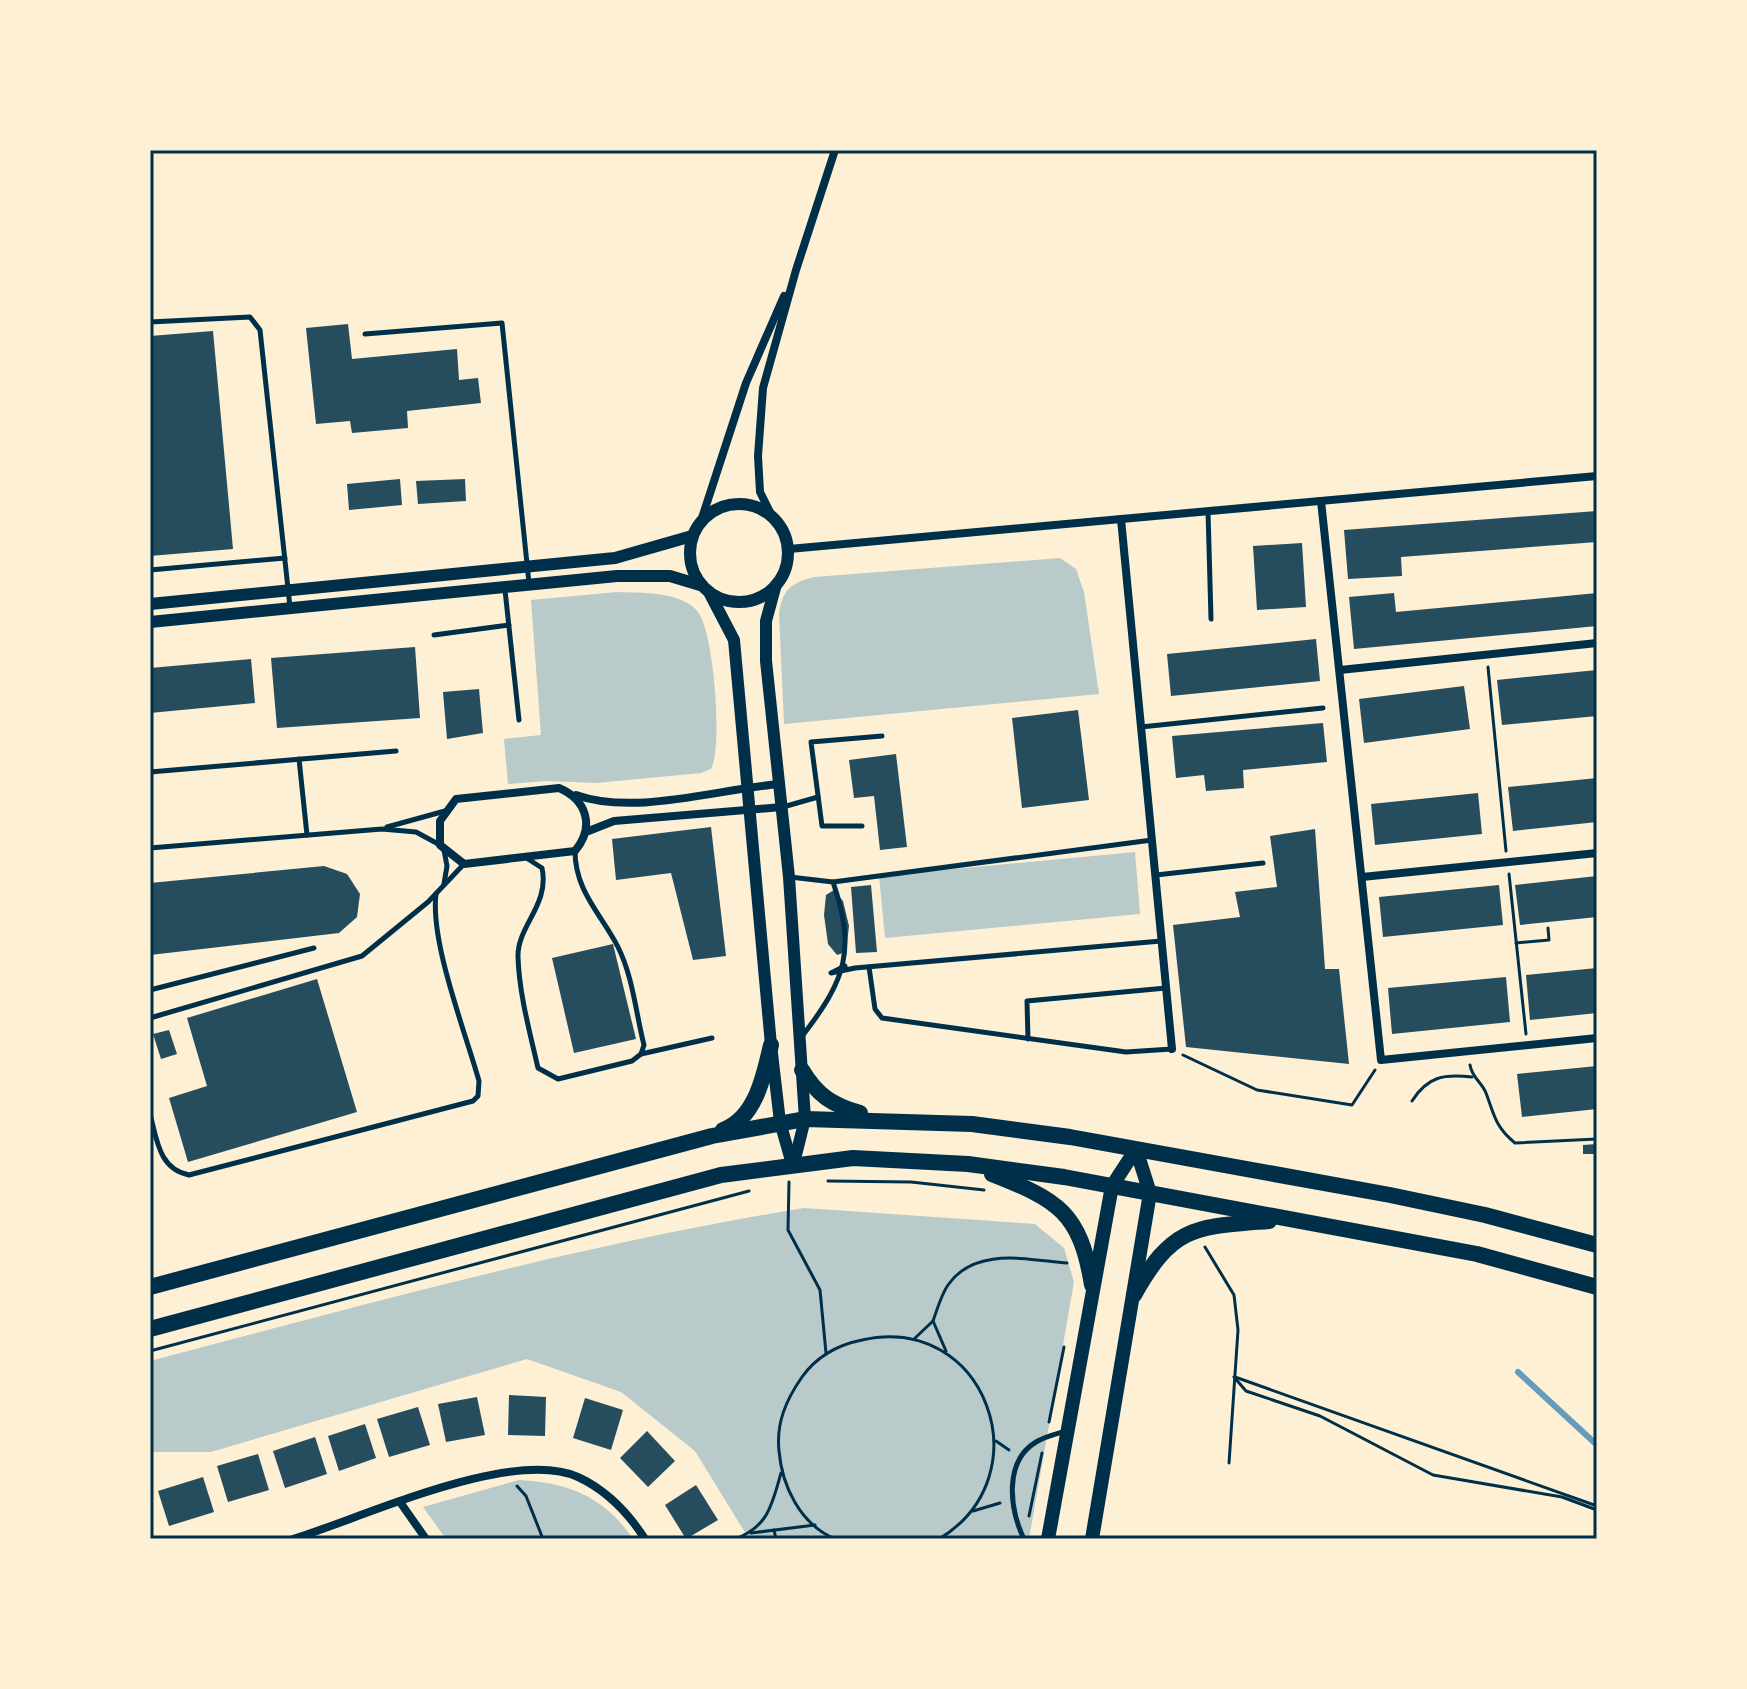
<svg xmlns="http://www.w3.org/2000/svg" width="1747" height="1689" font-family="Commissioner,sans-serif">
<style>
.green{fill:#b9caca}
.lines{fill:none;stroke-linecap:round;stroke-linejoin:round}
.stream{stroke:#669bbc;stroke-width:6}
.building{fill:#264d5e}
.path{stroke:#003049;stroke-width:3}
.service{stroke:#003049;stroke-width:5}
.minor{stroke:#003049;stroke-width:8}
.tertiary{stroke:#003049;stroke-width:12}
.secondary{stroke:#003049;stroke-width:14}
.trunk{stroke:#003049;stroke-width:16}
.neatline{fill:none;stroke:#003049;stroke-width:3}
</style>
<rect width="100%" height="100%" fill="#fdf0d5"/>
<!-- green -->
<g class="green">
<path d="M1060,558L1076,569L1084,592L1099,694L784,724L779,613C783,589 791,583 814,577Z"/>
<path d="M617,592C641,593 682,591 698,612C714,633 723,747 711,769L701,773L596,783L547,781L508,784L504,739L541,735L531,600Z"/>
<polygon points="1135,852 1140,914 885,938 879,876"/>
<path d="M804,1208L1035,1224L1064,1248L1074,1282L1029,1539H749L695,1451L621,1392L527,1359L211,1452H150V1361C366,1304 583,1244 804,1208Z"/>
<path d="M519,1480C567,1482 605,1497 633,1539H446L423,1507Z"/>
</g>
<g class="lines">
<!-- stream -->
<polyline class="stream" points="1518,1372 1597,1445"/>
</g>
<!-- building -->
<g class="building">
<polygon points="348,324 352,359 457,349 459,380 478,378 481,403 407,411 408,428 352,433 350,421 316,424 306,328"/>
<polygon points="213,331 233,549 150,556 150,336"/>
<polygon points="400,479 402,505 349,510 347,484"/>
<polygon points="465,479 466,501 418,504 416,481"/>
<polygon points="1597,511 1597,542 1401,557 1402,576 1348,579 1344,530"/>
<polygon points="1302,543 1306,607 1257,610 1253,546"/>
<polygon points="1394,593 1396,612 1597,593 1597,626 1354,649 1349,597"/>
<polygon points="1316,639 1320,681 1171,696 1167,654"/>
<polygon points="415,647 420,718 277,728 271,658"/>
<polygon points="251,659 255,703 150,713 150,668"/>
<polygon points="1597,670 1597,716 1502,725 1497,680"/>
<polygon points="1464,686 1470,729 1364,743 1359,699"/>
<polygon points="479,689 483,733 447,739 443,692"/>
<polygon points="1078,710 1089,800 1022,808 1012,718"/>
<polygon points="1323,723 1327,762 1243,770 1244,788 1206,791 1204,775 1176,778 1172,736"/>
<polygon points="896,754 907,847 880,850 874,796 854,798 849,760"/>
<polygon points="1597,778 1597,822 1513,831 1508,787"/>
<polygon points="1478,793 1482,834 1375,845 1371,804"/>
<polygon points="711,827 726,956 693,960 671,873 616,880 612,839"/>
<polygon points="1315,829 1325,969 1339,969 1349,1064 1186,1047 1173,925 1240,917 1235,892 1277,887 1270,836"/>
<polygon points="324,866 347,874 360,894 357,917 339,933 150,955 150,883"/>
<polygon points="1597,876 1597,917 1520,925 1515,885"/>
<polygon points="871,885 877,952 856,953 851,887"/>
<polygon points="1499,885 1503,925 1383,937 1379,897"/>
<polygon points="834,890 843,901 849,926 846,952 837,955 828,944 824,915 826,895"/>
<polygon points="613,944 636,1039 574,1053 552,958"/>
<polygon points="1597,968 1597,1013 1530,1020 1526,975"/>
<polygon points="1506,977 1510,1022 1392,1034 1388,988"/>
<polygon points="317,979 357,1112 188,1162 169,1098 207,1086 187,1018"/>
<polygon points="169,1030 177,1054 161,1059 153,1034"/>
<polygon points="1597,1066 1597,1109 1522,1117 1517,1074"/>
<polygon points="1597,1144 1597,1154 1583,1154 1583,1145"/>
<polygon points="509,1395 546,1397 545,1436 508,1435"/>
<polygon points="477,1397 485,1435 446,1442 438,1404"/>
<polygon points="585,1398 623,1410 611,1450 573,1438"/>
<polygon points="418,1407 430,1445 389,1457 377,1419"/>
<polygon points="365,1424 376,1458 339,1471 328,1436"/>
<polygon points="647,1431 675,1461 648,1487 620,1458"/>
<polygon points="315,1437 327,1474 285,1488 273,1451"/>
<polygon points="258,1454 269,1490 228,1502 217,1466"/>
<polygon points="203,1477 214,1512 169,1526 158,1491"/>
<polygon points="696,1485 718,1520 686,1539 665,1505"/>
</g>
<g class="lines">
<!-- path -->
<g class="path">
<polyline points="1488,667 1506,851"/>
<polyline points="1509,874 1526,1034"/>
<polyline points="1516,943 1549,940 1548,928"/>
<polyline points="1183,1055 1257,1090 1352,1105 1375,1070"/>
<path d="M1470,1065C1472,1078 1481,1081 1486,1093C1494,1114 1495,1127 1515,1143L1597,1139"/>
<path d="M1412,1101C1428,1076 1444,1074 1472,1077"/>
<polyline points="828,1181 911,1182 984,1190"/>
<polyline points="789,1182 788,1230 820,1290 826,1353"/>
<polyline points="1205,1247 1234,1295 1238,1330 1229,1463"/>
<polyline points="915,1338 933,1321"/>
<polyline points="150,1351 749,1191"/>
<path d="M946,1351L933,1321C937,1310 941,1295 948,1285C975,1246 1028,1260 1067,1263"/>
<polyline points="1234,1377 1246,1391 1320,1416 1433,1475 1562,1497 1597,1510"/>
<polyline points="1235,1377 1597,1506"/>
<polyline points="1049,1422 1064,1347"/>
<polyline points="996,1441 1009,1450"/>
<polyline points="517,1486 526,1496 543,1539"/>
<polyline points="973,1511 1000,1503"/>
<polyline points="1029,1516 1042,1453"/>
<polyline points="774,1530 776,1539"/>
<polyline points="751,1533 815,1525"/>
<path d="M735,1539C768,1527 772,1505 781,1473"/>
<path d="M835,1539C800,1524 782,1486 779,1451C776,1423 786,1400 802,1377C817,1356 837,1345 862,1340C985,1312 1045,1475 939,1539"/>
</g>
<!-- service -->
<g class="service">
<polyline points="150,322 250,317 260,330 290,607"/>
<polyline points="365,334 502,323 529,583"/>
<polyline points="1208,511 1211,619"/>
<polyline points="150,570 285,558"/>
<polyline points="505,590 519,720"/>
<polyline points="434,635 509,625"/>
<polyline points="1141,727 1323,708"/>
<polyline points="299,759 307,835"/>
<polyline points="150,772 396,751"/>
<polyline points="783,807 818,797"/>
<polyline points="862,826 822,826 811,742 882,736"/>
<polyline points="387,827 445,811"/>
<polyline points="150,848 382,829 416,832 440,845"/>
<path d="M528,859L542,868C550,905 517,926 518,957C519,993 530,1033 538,1068L558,1079L632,1061L641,1054L644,1045C636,1014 633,977 618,947C601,914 575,891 575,851"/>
<polyline points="1156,875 1263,863"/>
<path d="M790,877L833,882C856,950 846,979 803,1035"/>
<polyline points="833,882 1152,840"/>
<polyline points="444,884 447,866 444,850"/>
<polyline points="845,966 831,973 855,968 1161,941"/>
<polyline points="869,967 875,1009 882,1018 1126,1052 1172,1049"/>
<polyline points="150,990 314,948"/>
<polyline points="150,1018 362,956 428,902 464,864"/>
<polyline points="1028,1039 1027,1001 1166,988"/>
<polyline points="641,1054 712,1038"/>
<path d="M150,1114C157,1140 159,1169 189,1175L473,1101L478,1096L479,1081C465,1031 430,942 436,894"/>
<path d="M1024,1539C1010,1510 1003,1462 1036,1442C1044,1437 1056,1434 1066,1431"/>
</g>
<!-- minor -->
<g class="minor">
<polyline points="1321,501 1381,1060 1597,1038"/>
<polyline points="771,514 760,492 758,456 763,388 796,270 835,150"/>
<polyline points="1121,519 1172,1049"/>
<polyline points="701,521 746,383 784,296"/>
<polyline points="789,549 1597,476"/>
<polyline points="1340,670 1597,643"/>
<path d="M559,788C587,800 595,827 575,851L464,864L440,845V821L456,799Z"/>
<path d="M576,795C635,816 718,789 780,784"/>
<polyline points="586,832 614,821 782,807"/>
<polyline points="1362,877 1597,853"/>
<polyline points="400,1502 426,1539"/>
<path d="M293,1539C362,1518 512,1447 578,1477C606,1490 629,1514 645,1539"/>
</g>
<!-- tertiary -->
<g class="tertiary">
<circle cx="739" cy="553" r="49"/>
<polyline points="775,588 766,621 766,661 789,877 805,1119 793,1167"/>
<polyline points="710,594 734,640 771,1045 780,1122 792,1164"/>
<polyline points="150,604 615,558 692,536"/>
<polyline points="150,622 617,576 670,576 700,585"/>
</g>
<!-- secondary -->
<g class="secondary">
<polyline points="1048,1539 1112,1186 1136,1149"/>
<polyline points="1092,1539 1150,1193 1136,1149"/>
</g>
<!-- trunk -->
<g class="trunk">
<path d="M802,1070C817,1095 832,1105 860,1113"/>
<path d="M723,1130C756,1118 764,1075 771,1045"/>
<path d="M992,1174C1058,1200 1080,1212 1092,1285"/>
<polyline points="150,1287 712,1136 805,1119 972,1124 1070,1137 1390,1195 1485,1215 1597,1245"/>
<path d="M1134,1295C1173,1225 1195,1227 1269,1221"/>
<polyline points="150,1329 721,1175 853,1158 968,1164 1064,1177 1477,1254 1597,1287"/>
</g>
</g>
<!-- border -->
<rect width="1747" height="1689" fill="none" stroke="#fdf0d5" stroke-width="304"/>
<rect x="152" y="152" width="1443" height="1385" class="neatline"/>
</svg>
